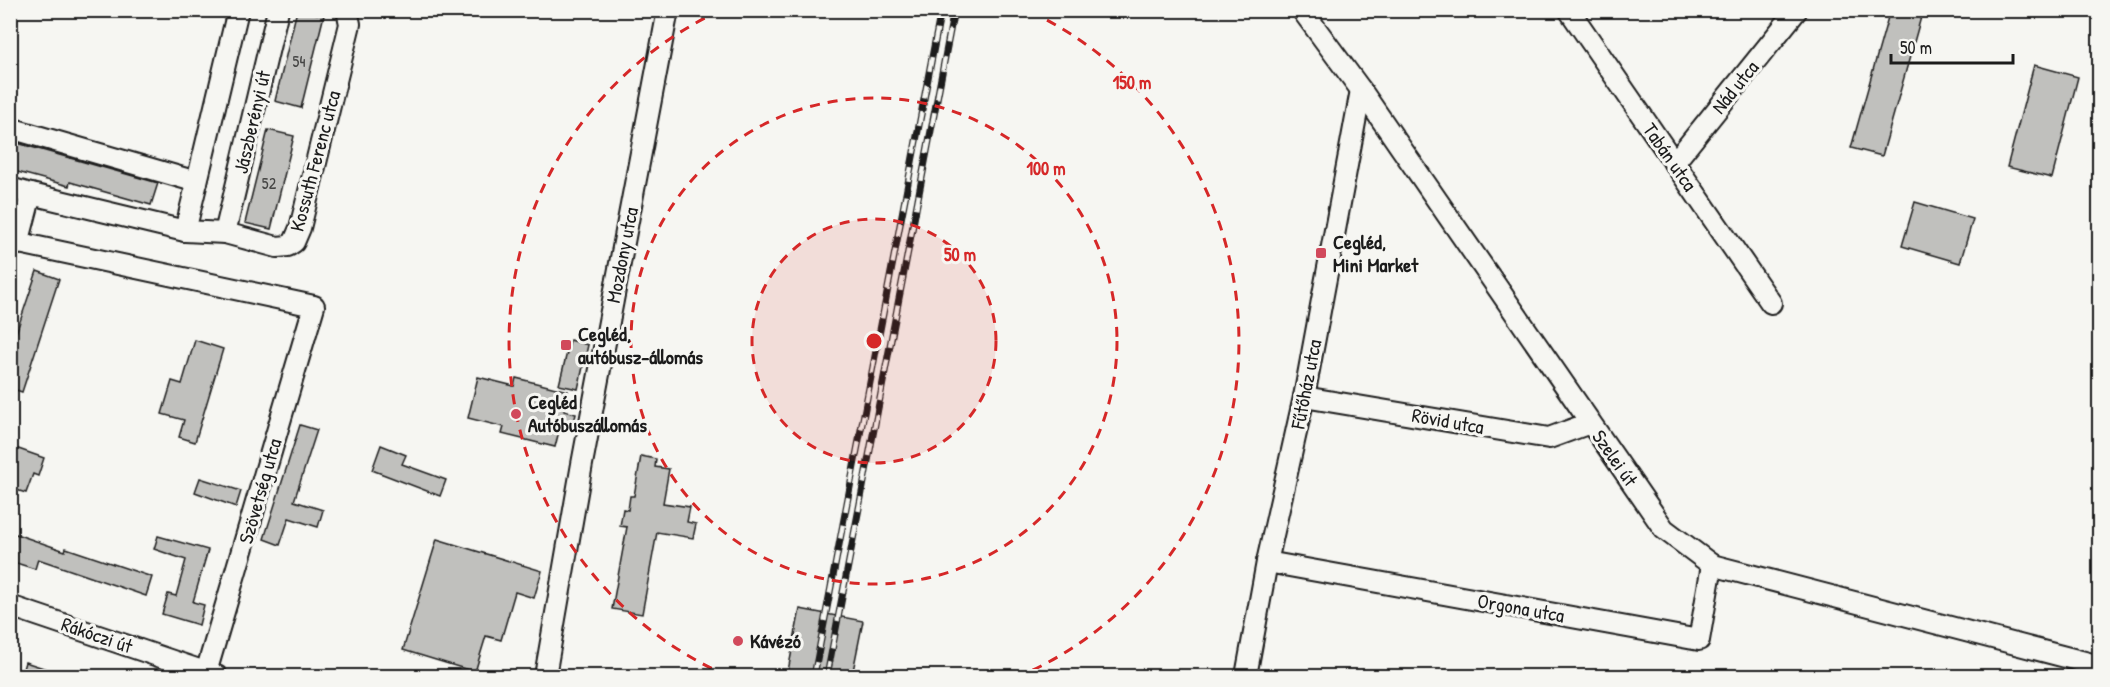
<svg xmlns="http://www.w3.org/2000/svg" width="2110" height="687" font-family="'Patrick Hand',sans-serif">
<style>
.building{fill:#c0c0bd;stroke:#1c1c1c;stroke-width:1.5}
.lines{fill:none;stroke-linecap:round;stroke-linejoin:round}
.minor-casing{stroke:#1c1c1c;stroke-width:24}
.minor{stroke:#f6f6f2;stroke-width:20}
.rail-casing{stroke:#1c1c1c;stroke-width:7}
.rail{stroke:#f6f6f2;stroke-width:4.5;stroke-dasharray:14;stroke-linecap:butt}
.ring{fill:none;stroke:#d62828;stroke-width:3;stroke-dasharray:10 8}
.poi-dot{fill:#d1495b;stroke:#f6f6f2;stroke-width:2}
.labels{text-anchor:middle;stroke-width:6;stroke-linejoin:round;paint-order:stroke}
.number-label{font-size:16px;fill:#454544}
.street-label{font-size:20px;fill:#1c1c1c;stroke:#f6f6f2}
.poi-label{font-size:20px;font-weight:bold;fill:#1c1c1c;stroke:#f6f6f2;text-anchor:start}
.centre{fill:#d62828;stroke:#f6f6f2;stroke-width:3}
.ring-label{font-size:18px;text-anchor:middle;font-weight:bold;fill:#d62828;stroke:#f6f6f2;stroke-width:6;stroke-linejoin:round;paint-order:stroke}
</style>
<rect width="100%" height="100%" fill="#f6f6f2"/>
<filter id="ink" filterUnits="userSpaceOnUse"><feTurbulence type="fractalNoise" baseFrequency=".0167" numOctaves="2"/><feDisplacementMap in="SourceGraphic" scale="12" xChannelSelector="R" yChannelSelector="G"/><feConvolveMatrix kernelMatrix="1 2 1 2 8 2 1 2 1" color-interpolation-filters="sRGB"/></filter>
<g filter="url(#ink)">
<!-- building -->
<g class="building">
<polygon points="297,10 324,15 301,108 275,101"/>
<polygon points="1890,10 1923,10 1882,156 1851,148"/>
<polygon points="2034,65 2078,77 2052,178 2007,167"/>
<polygon points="268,130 294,136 271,229 245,223"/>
<polygon points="10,141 158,183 151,205 70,182 69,186 10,170"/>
<polygon points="1915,202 1973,219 1960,263 1902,246"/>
<polygon points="37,271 59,279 22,392 10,388 10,351"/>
<polygon points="195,340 223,349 195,442 179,437 184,420 162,414 172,381 182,384"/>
<polygon points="570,340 588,345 578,389 559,385"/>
<polygon points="478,377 514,386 516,378 568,391 564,411 576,414 572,430 560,427 555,447 502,434 504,427 468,418"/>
<polygon points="300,425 317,430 294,501 323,510 318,527 289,518 280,545 264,539"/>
<polygon points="381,445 406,455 402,464 446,480 440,496 372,470"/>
<polygon points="10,446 44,458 38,476 33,474 26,493 10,488"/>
<polygon points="641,456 656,459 655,467 669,469 663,503 690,507 687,522 696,524 693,538 657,532 642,614 612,609 627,527 620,526 623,509 628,510 630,496 634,496"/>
<polygon points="200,478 241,491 236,507 195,492"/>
<polygon points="10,532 65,551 66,548 152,577 146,596 38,559 35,569 10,561"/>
<polygon points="158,536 208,550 193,602 204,605 199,625 162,614 168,594 176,596 186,560 154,549"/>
<polygon points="437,539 542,571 534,598 515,592 501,640 486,636 475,672 403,650"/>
<polygon points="800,609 863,621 852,676 787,676"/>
<polygon points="25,662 62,674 61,676 21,676"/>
</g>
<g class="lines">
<defs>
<g id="minor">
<polyline points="1302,10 1361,90 1664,529 1712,565 2100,666"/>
<polyline points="1569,10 1771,303"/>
<polyline points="10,128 197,182 238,10"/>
<polyline points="1674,163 1797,10"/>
<polyline points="10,188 31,194"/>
<polyline points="185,231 197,182"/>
<polyline points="225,233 278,10"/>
<polyline points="10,241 314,306 205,676"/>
<polyline points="18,244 31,194 185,231 225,233 277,247 288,246 294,242 300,228 350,24 347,10"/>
<polyline points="1304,397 1549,438 1590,423"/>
<polyline points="1267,562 1699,640 1712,565"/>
<polyline points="10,606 217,676"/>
<polyline points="545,676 582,464 668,10"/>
<polyline points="1246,676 1267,562 1304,397 1361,90"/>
</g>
</defs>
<!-- minor casing -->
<use href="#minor" class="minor-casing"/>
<!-- minor -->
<use href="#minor" class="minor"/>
<defs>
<g id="rail">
<polyline points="814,676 941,10"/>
<polyline points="827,676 954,10"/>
</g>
</defs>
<!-- rail casing -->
<use href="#rail" class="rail-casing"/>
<!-- rail -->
<use href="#rail" class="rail"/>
</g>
</g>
<!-- distance rings -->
<circle cx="874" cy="341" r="122" fill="#d62828" fill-opacity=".12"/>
<g class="ring">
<circle cx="874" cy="341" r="122"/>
<circle cx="874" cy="341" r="243"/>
<path d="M728 676A365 365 0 0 1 717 12M1031 12A365 365 0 0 1 1020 676"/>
</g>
<!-- markers -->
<g class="poi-dot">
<rect x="1315" y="247" width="12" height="12" rx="3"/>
<rect x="560" y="339" width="12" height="12" rx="3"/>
<circle cx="516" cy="414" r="6"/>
<circle cx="738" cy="641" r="6"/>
</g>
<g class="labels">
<!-- number labels -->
<g class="number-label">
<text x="299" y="67">54</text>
<text x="269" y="189">52</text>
</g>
<!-- street labels -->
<g class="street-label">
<text transform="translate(1735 87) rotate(-51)" y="7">Nád utca</text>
<text transform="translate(252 122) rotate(-77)" y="7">Jászberényi út</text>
<text transform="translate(1670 157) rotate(55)" y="7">Tabán utca</text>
<text transform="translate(315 161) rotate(-75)" y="7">Kossuth Ferenc utca</text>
<text transform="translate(622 255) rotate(-79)" y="7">Mozdony utca</text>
<text transform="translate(1306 384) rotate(-79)" y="7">Fűtőház utca</text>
<text transform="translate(1448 421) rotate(10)" y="7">Rövid utca</text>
<text transform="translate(1615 458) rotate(55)" y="7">Szelei út</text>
<text transform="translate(260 491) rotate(-74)" y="7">Szövetség utca</text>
<text transform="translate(1521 608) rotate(10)" y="7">Orgona utca</text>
<text transform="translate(97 635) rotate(19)" y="7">Rákóczi út</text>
</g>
<!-- poi labels -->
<g class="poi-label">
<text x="1333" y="249">Cegléd,<tspan x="1333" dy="23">Mini Market</tspan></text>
<text x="578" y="341">Cegléd,<tspan x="578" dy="23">autóbusz-állomás</tspan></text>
<text x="528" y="409">Cegléd<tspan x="528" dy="23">Autóbuszállomás</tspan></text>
<text x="750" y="648">Kávézó</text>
</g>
</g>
<circle cx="874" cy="341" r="9" class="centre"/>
<g class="ring-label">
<text x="1132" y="89">150 m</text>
<text x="1046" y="175">100 m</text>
<text x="960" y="261">50 m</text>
</g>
<!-- margin -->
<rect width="2110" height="687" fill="none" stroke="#f6f6f2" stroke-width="36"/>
<rect x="18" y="18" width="2074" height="651" fill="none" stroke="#1c1c1c" stroke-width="2" filter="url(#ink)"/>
<!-- scale -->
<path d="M1891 54v9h122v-9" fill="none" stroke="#1c1c1c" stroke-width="3"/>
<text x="1900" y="54" font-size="18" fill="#1c1c1c" stroke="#f6f6f2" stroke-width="4.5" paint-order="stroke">50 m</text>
</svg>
